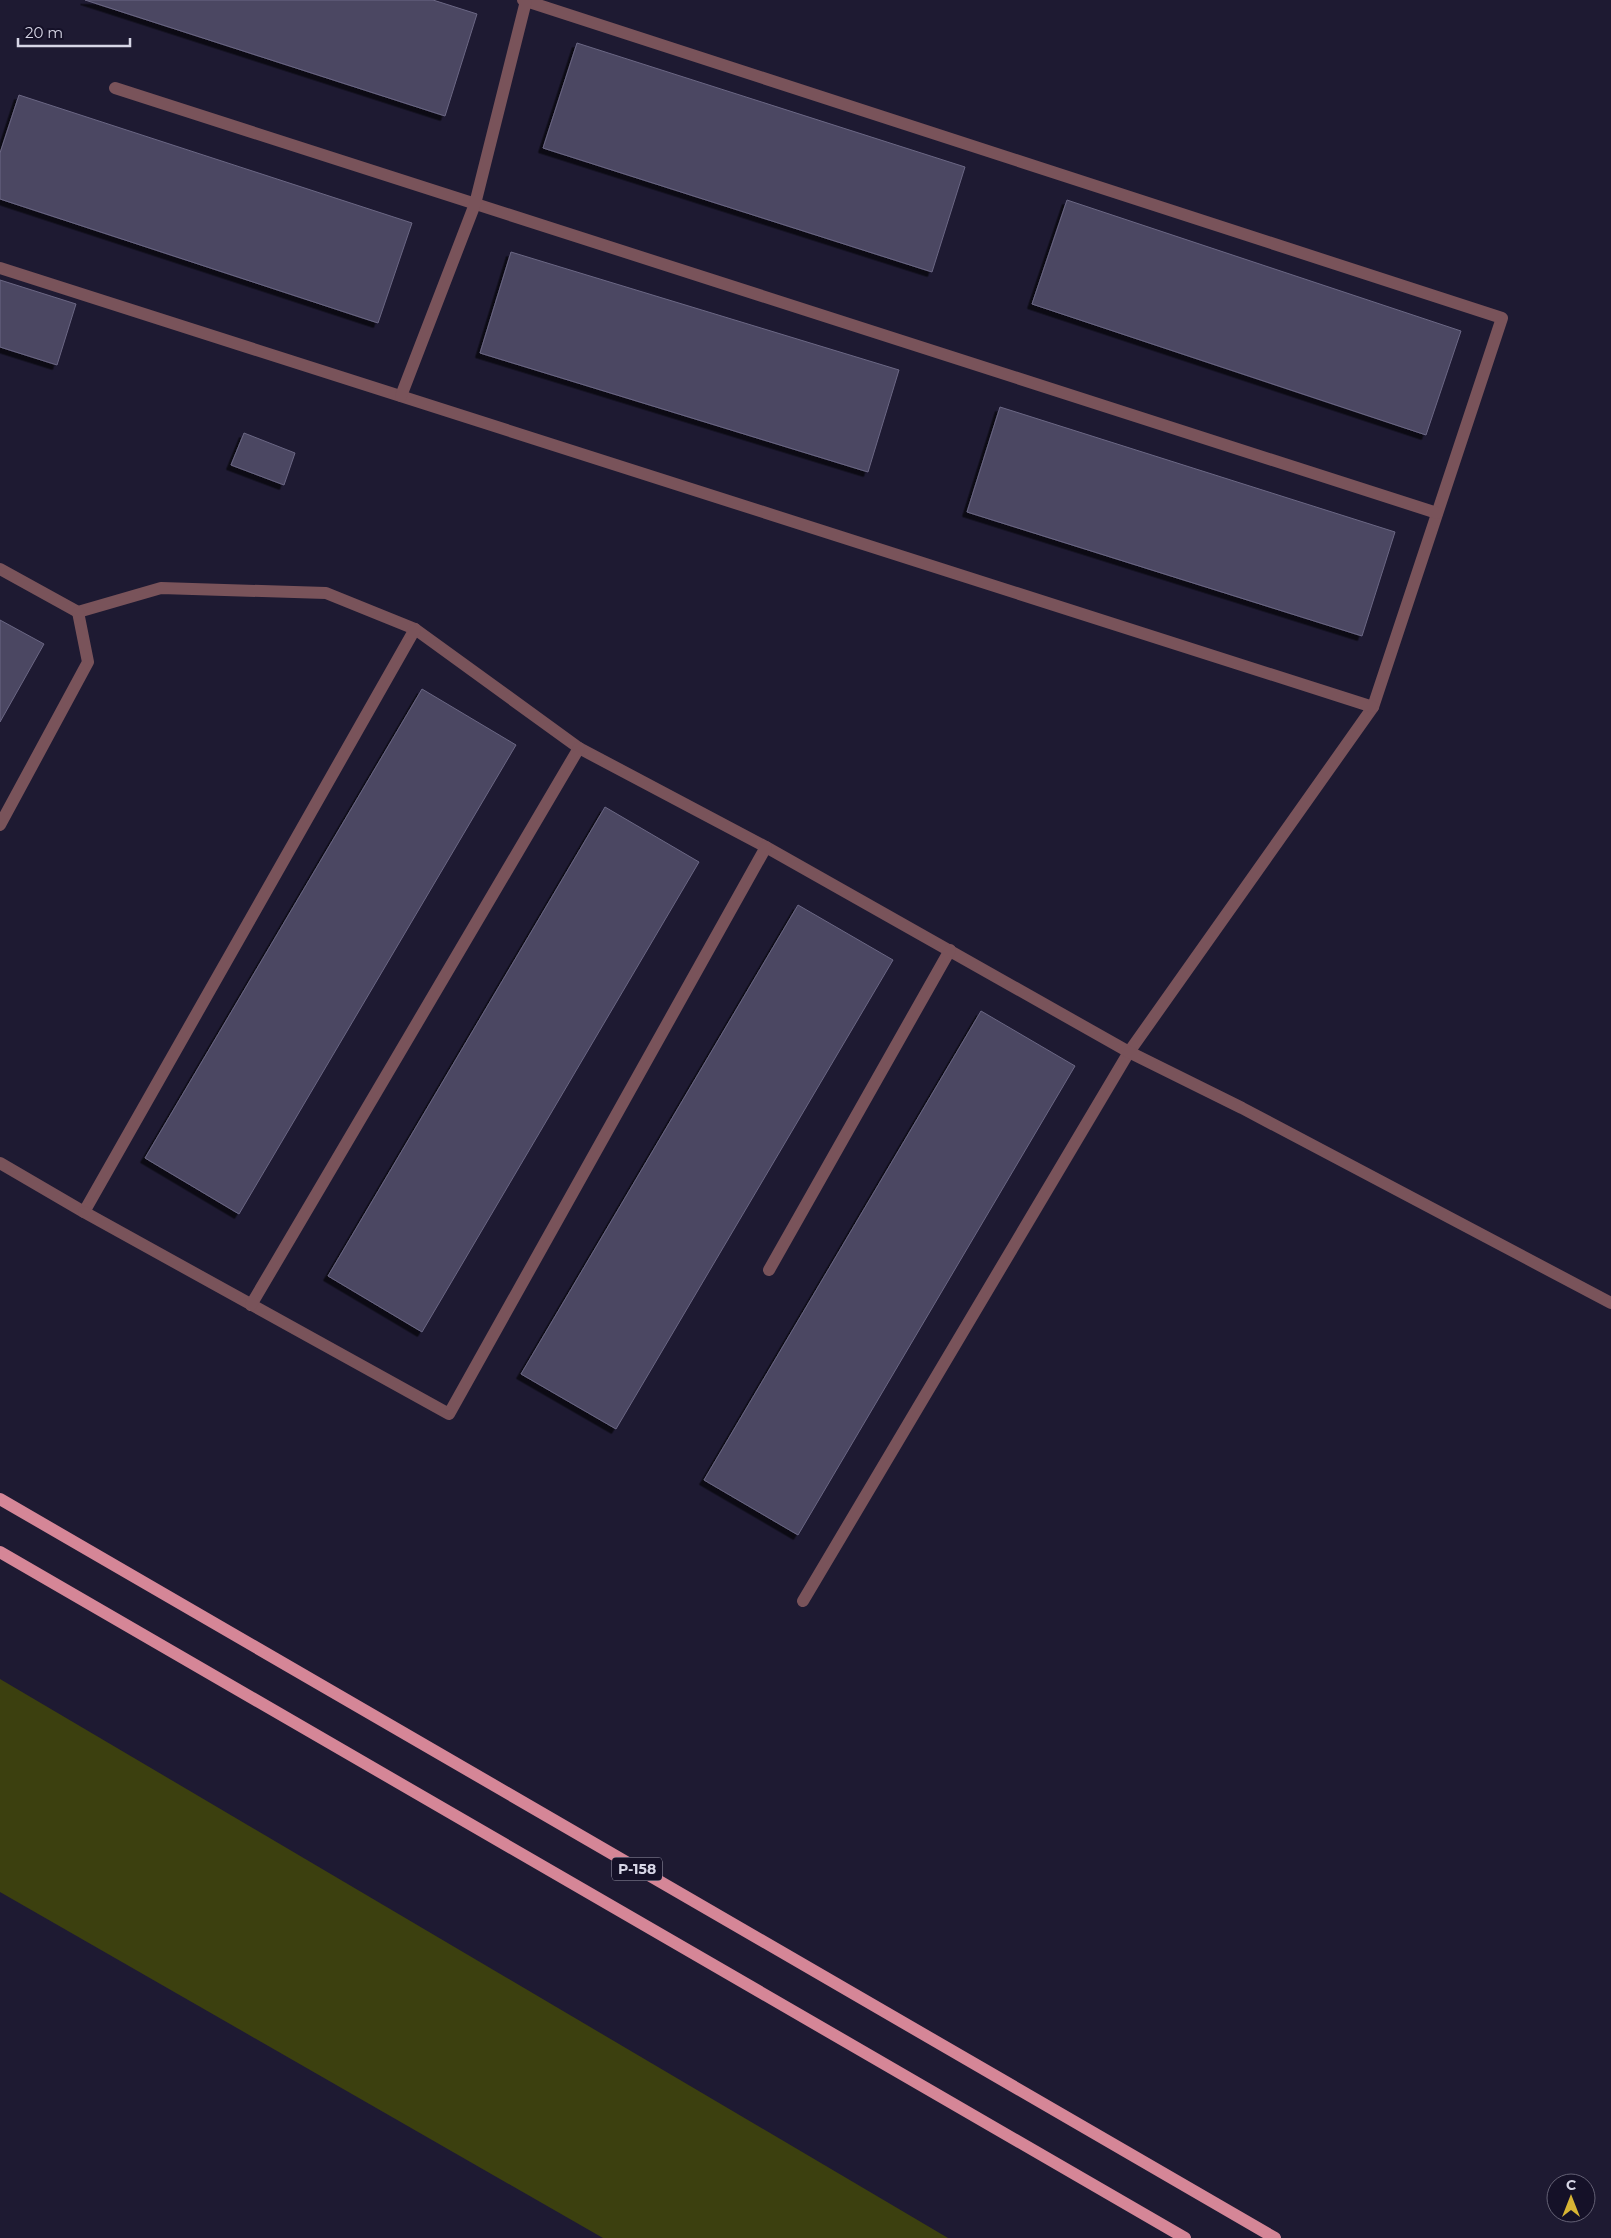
<svg xmlns="http://www.w3.org/2000/svg" width="1611" height="2238" font-family="Montserrat,sans-serif">
<style>
.green{fill:#3c400f}
.building{fill:#4b4762;stroke:#6b6784;filter:url(#shadow)}
.lines{fill:none;stroke-linecap:round;stroke-linejoin:round}
.lane{stroke:#79535a;stroke-width:12}
.primary{stroke:#d58697;stroke-width:12}
.labels{text-anchor:middle;stroke-width:4.5;stroke-linejoin:round;paint-order:stroke}
.shield{fill:#151128;stroke:#9d9bad;stroke-width:1}
.shield-label{font-size:14px;font-weight:bold;fill:#d7d6e6}
</style>
<defs>
<filter id="shadow"><feDropShadow dx="-4.5" dy="4.5" stdDeviation="0" flood-color="#0009"/></filter>
</defs>
<rect width="100%" height="100%" fill="#1e1a32"/>
<!-- green -->
<polygon class="green" points="0,1679 948,2238 603,2238 0,1892"/>
<!-- building -->
<g class="building">
<polygon points="85,0 433,0 477,14 445,116"/>
<polygon points="577,43 965,167 932,272 543,148"/>
<polygon points="19,95 412,223 378,323 0,199 0,153"/>
<polygon points="1067,200 1461,331 1426,435 1032,304"/>
<polygon points="511,252 899,370 868,472 480,353"/>
<polygon points="0,280 76,304 57,365 0,347"/>
<polygon points="1000,407 1395,532 1362,636 967,512"/>
<polygon points="244,433 295,453 284,485 231,465"/>
<polygon points="0,620 44,644 0,722"/>
<polygon points="422,689 516,745 239,1214 145,1158"/>
<polygon points="605,807 699,862 422,1332 328,1276"/>
<polygon points="798,905 893,960 616,1429 521,1374"/>
<polygon points="981,1011 1075,1066 798,1535 704,1480"/>
</g>
<g class="lines">
<!-- lane -->
<g class="lane">
<polyline points="523,0 1502,318 1373,707 1129,1052 803,1601"/>
<polyline points="115,88 1437,513"/>
<polyline points="0,268 1373,707"/>
<polyline points="401,396 475,204 526,1"/>
<polyline points="0,569 78,612 161,588 326,593 415,629 579,748 766,847 1129,1052 1242,1108 1611,1303"/>
<polyline points="0,825 88,662 78,612"/>
<polyline points="0,1163 84,1212 415,629"/>
<polyline points="84,1212 449,1414 766,847"/>
<polyline points="769,1270 950,950"/>
<polyline points="251,1305 579,748"/>
</g>
<!-- primary -->
<g class="primary">
<polyline points="0,1499 1275,2238"/>
<polyline points="0,1552 1185,2238"/>
</g>
</g>
<g class="labels">
<!-- shield labels -->
<rect class="shield" x="612" y="1857.5" width="50" height="23" rx="4"/>
<g class="shield-label">
<text x="637" y="1874">Р-158</text>
</g>
</g>
<!-- north arrow -->
<g transform="translate(1571 2198)"><circle r="24" fill="#151128" stroke="#636074"/>
<path d="M0-4L9 19L0 12L-9 19Z" fill="#d7b434"/>
<text y="-8" font-size="14" font-weight="bold" text-anchor="middle" fill="#d7d6e6">С</text>
</g>
<!-- scale -->
<path d="M18 38v8h112v-8" fill="none" stroke="#d7d6e6" stroke-width="2.5"/>
<text x="25" y="38" font-size="15" fill="#d7d6e6" stroke="#151128" stroke-width="4" paint-order="stroke">20 m</text>
</svg>
